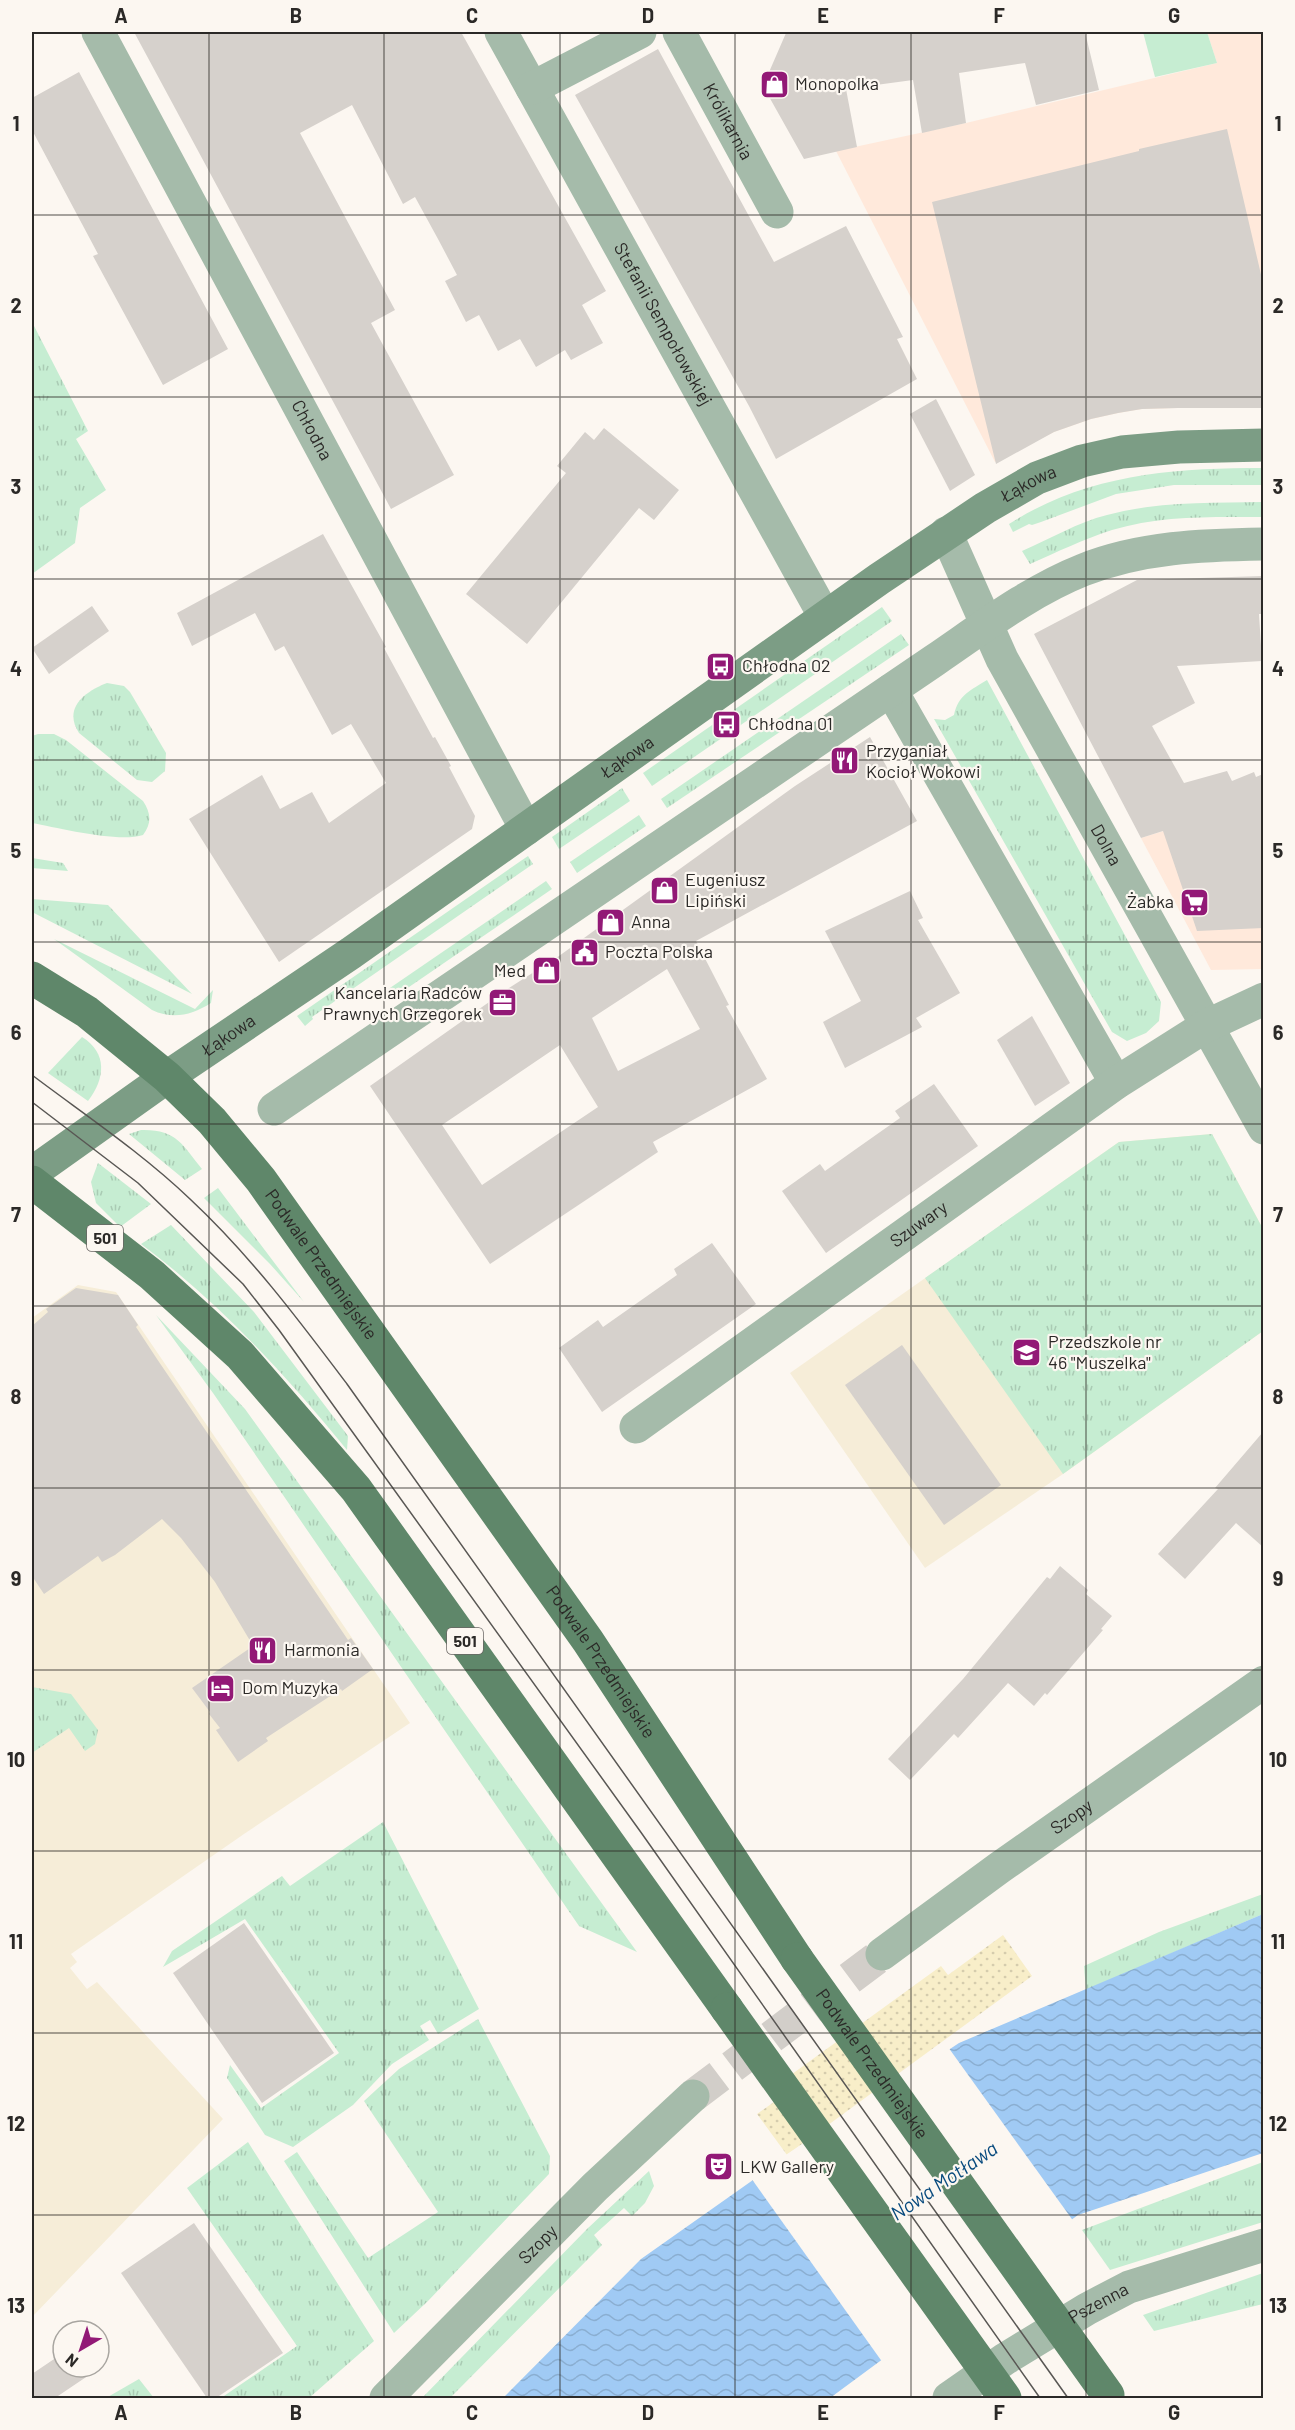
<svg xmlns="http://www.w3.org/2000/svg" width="1295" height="2430" font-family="Barlow,sans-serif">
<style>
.commercial{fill:#ffe9db}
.education{fill:#f6edd8}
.grass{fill:url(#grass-tufts)}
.sand{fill:url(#sand-dots)}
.garden{fill:#c6edd2}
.water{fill:url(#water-waves)}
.pier{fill:#fcf7f1}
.building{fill:#d6d1cc;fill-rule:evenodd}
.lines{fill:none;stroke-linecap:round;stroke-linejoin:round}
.street-tunnel{stroke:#d2cec9;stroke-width:33;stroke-dasharray:33 16;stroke-linecap:butt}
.street{stroke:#a5bbaa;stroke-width:33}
.secondary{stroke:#7c9d85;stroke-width:33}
.primary{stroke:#5f876a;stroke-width:33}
.tram{stroke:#595754;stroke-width:1.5}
.primary-bridge{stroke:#5f876a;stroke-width:33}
.grid{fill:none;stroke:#2b2927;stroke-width:1.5;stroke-opacity:0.55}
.labels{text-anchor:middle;stroke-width:4.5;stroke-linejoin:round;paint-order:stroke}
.shield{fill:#fcf7f1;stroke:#6a6764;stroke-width:1.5}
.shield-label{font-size:16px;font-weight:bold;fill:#2b2927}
.poi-label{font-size:18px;fill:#2b2927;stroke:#fcf7f1;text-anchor:start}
.street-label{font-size:18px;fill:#2b2927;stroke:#fcf7f1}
.water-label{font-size:20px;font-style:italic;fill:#094b7e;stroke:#fcf7f1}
.neatline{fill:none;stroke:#2b2927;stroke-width:2}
.grid-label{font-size:20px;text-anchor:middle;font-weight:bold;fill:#2b2927}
</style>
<defs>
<pattern id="grass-tufts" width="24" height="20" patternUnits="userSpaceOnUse" patternTransform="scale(1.5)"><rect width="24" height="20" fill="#c6edd2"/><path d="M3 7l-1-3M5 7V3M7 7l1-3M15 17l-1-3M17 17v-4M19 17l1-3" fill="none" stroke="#aacbb4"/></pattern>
<pattern id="sand-dots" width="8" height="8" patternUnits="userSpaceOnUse" patternTransform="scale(1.5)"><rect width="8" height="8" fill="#f8eec9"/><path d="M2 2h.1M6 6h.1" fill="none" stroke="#d5ccad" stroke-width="1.8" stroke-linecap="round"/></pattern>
<pattern id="water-waves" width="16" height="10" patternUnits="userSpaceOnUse" patternTransform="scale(1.5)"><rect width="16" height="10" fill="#a0caf4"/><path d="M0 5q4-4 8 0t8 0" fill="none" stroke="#8aaed1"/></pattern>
</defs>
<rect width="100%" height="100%" fill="#fcf7f1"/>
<!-- commercial -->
<g class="commercial">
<polygon points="1207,32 1263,32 1263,408 1177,408 1142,409 1118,413 1091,419 1054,432 995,462 836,151 966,123 1217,63"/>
<polygon points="1263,800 1263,969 1211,970 1141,838"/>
</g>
<!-- education -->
<g class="education">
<polygon points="1212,1134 1263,1229 1263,1331 1063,1474 925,1568 790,1373 1119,1142"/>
<polygon points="78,1285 116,1292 410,1723 244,1834 71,1954 77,1962 70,1968 87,1989 97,1982 223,2119 32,2317 32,1318"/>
</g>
<!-- grass -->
<g class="grass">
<polygon points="32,322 88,431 76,439 106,490 80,508 75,543 32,574"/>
<path d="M1263,468V485H1174L1116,494L1041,522L1032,525L1029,524L1013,532L1009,524C1087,474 1173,468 1263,468Z"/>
<path d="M1263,502V517C1213,517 1161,515 1112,530C1084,539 1057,552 1030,564L1022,551C1050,539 1078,522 1107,515C1159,501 1211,503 1263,502Z"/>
<polygon points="882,607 892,621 652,786 643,773"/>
<polygon points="901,634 909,645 667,808 661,799"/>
<path d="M987,680L1161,1002L1159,1021L1146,1033L1127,1041L1112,1032L934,719L945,720L954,715C958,695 971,690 987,680Z"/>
<path d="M107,683L124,686L130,692L166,753L165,771L152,782L137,780L79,733C63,708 84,692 107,683Z"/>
<path d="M38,734H54L66,740L143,801C151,813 152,823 143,835C119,843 59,828 32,823V736Z"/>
<polygon points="622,788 630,801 559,849 552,837"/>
<polygon points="639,815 646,826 577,873 570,862"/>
<polygon points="528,856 533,864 312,1017 313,1019 305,1026 297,1016"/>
<polygon points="32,858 63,863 68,871 32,868"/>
<polygon points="546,881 552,889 393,998 387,990"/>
<polygon points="32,899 108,905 192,994 32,912"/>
<path d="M54,939L195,1009L213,990L211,1003C192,1015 173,1020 152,1010Z"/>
<path d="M82,1037C108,1053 105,1079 88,1101L48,1073Z"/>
<path d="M141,1130C176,1129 182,1144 202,1169L185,1180L129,1134Z"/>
<polygon points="1212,1134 1263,1229 1263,1331 1063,1474 925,1278 1119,1142"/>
<polygon points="98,1163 151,1204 120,1227 96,1203 91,1182"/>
<polygon points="218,1188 224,1196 304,1302 270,1264 204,1198"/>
<path d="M171,1225L254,1312L348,1436L347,1450C286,1375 219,1302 141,1244Z"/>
<polygon points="156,1315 245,1409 637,1952 579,1926 213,1393"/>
<polygon points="32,1687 71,1694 98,1730 95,1744 85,1751 69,1728 32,1753"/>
<polygon points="383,1822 479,2009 438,2034 430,2020 420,2026 429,2040 392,2064 353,2105 293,2147 265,2135 227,2078 230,2065 261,2108 339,2053 245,1919 163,1967 172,1951 282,1876 290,1886"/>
<polygon points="1263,1894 1263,1914 1086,1990 1084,1966 1159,1932"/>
<polygon points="478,2019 550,2156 549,2174 428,2301 394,2333 284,2161 297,2152 368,2258 438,2212 364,2101 399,2069"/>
<polygon points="248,2142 374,2341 309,2398 221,2398 297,2346 187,2188"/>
<polygon points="1263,2162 1263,2222 1110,2270 1082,2230"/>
<polygon points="649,2171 654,2186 645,2203 632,2216 624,2208 594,2235 602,2245 450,2398 422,2398 587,2229"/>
<polygon points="1263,2273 1263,2304 1154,2331 1143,2315"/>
<polygon points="139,2379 154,2398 106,2398"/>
</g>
<!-- sand -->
<polygon class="sand" points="1003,1935 1032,1976 787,2155 757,2114 795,2087 788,2077 941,1966 948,1975"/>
<!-- garden -->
<polygon class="garden" points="1143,32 1207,32 1217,63 1155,77"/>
<!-- water -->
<polygon class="water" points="1263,1914 1263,2153 1078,2215 830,2398 503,2398 641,2259 753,2180 959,2043"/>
<!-- pier -->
<polygon class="pier" points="948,2047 1074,2222 883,2363 751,2178"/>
<!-- building -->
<g class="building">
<polygon points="134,32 461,32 606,291 582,305 603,343 571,360 565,350 536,367 520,339 498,351 479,315 466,322 445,281 457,275 438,239 415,197 403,204 352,105 300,133 395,310 371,323 454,475 391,509"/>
<polygon points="795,32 1085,32 1099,90 1036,105 1025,63 959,73 966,123 922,133 913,80 846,89 857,147 804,159 763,86 786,33"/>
<polygon points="658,49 774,262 846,226 903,337 897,339 917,379 776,459 749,406 575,95"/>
<polygon points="79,72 228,349 163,385 93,256 98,254 32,130 32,98"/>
<polygon points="1227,129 1263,283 1263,408 1178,408 1142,409 1118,413 1091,419 1054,432 996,464 932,202 1139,151 1139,149"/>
<polygon points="936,399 975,475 950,491 910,414"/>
<polygon points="604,428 679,490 654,520 639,508 527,644 466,594 566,473 557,466 585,432 594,440"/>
<polygon points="323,534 386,647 384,648 433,738 435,737 451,766 449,767 475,816 472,829 279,962 189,819 262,775 280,809 312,792 329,823 386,783 351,724 332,735 284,646 275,651 255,613 192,646 177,613"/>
<polygon points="1263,576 1263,614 1259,614 1262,661 1177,666 1195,703 1152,726 1184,783 1227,771 1232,781 1254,772 1256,777 1263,774 1263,928 1197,931 1163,831 1141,838 1034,634 1137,580"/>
<polygon points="92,606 109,631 49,674 32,648"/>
<path d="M870,737L917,821L696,941L729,1005L726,1006L767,1079L653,1142L658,1152L490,1264L370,1086L509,988L559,956L795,786ZM667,969L700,1029L618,1071L592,1018ZM560,1045L598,1107L482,1185L442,1125Z"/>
<polygon points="910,891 923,918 918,920 960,993 916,1018 922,1027 845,1068 823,1022 861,1001 825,931"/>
<polygon points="1032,1016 1070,1083 1035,1106 997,1040"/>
<polygon points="934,1084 978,1146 826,1253 782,1191 820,1164 825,1171 856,1149 900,1118 895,1111"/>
<polygon points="712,1243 756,1304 602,1412 559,1348 598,1320 603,1327 677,1275 674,1269"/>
<polygon points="76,1288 118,1295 138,1325 136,1327 157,1359 285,1547 348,1640 351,1638 373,1669 342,1691 341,1689 266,1738 268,1741 238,1762 216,1730 220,1728 209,1714 210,1712 192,1688 253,1646 252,1644 215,1582 181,1538 162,1519 115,1555 102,1562 98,1556 44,1594 32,1576 32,1326 48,1312 46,1309"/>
<polygon points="902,1345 1001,1485 944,1525 845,1385"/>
<polygon points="1263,1432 1263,1547 1236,1523 1185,1579 1158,1554 1218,1489 1215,1488"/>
<polygon points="1060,1566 1088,1590 1086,1594 1112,1616 1101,1629 1103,1630 1047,1695 1045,1693 1034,1706 1008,1683 958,1738 954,1734 910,1780 888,1759 963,1679 1047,1577 1050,1579"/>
<polygon points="244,1923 334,2053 262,2103 173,1973"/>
<polygon points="194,2223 283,2353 216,2398 207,2398 121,2273"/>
<polygon points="63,2353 63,2367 101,2367 55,2398 32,2398 32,2374"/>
</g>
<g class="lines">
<!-- street-tunnel -->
<polyline class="street-tunnel" points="693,2096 882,1954"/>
<!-- street -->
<g class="street">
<path id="s1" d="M98,32L526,829"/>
<path id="s2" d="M501,32L825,617"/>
<path id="s3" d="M679,32L777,212"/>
<polyline points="532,88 640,32"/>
<path id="s4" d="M946,533L1002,659L1264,1128"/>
<polyline points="891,690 1116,1083"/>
<path d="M274,1109L935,660C982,628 1030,591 1083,570C1141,547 1202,545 1264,544"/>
<path id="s5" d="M636,1427L1116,1083L1206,1026L1264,999"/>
<path id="s6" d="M882,1954L999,1868L1264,1682"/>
<path id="s7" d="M386,2398L595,2187L693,2096"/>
<path id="s8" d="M949,2398L1005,2359L1087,2309L1129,2287L1264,2245"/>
</g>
<!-- secondary -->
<path class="secondary" id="s9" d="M32,1173L167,1077L351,953L879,579L985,508L1037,478L1082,461L1122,452L1179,447L1264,445"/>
<!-- primary -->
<g class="primary">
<path id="s10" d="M32,978L87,1012L167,1077L212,1121L261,1180L588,1641L797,1959"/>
<polyline points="32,1182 152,1275 240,1355 356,1489 727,2009"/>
</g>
<!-- tram -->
<g class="tram">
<path d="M32,1075C85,1115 142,1153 190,1199C250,1255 298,1319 347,1384L1068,2398"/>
<polyline points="32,1102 138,1183 243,1284 279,1330 640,1831 1040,2398"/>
</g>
<!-- primary-bridge -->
<g class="primary-bridge">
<path id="s11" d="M797,1959L1108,2395"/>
<polyline points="727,2009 1005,2398"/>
</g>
</g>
<!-- grid -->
<path class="grid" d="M209,32V2398M384,32V2398M560,32V2398M735,32V2398M911,32V2398M1086,32V2398M32,215H1264M32,397H1264M32,579H1264M32,760H1264M32,942H1264M32,1124H1264M32,1306H1264M32,1488H1264M32,1670H1264M32,1851H1264M32,2033H1264M32,2215H1264"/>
<!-- icons -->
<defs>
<symbol id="shop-square" viewBox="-11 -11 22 22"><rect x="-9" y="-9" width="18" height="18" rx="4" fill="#921976" stroke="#fcf7f1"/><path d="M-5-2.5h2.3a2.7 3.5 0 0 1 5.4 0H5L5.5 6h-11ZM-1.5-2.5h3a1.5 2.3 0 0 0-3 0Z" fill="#fff"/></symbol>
<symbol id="bus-square" viewBox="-11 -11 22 22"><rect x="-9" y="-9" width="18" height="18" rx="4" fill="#921976" stroke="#fcf7f1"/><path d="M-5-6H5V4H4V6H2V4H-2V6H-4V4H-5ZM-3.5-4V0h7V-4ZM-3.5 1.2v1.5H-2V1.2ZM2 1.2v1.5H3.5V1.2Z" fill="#fff"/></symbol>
<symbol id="restaurant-square" viewBox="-11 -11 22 22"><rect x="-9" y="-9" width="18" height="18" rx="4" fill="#921976" stroke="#fcf7f1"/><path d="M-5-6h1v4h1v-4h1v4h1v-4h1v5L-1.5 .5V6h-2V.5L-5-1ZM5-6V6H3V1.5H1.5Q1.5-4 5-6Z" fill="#fff"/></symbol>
<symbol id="supermarket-square" viewBox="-11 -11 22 22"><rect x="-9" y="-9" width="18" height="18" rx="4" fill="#921976" stroke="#fcf7f1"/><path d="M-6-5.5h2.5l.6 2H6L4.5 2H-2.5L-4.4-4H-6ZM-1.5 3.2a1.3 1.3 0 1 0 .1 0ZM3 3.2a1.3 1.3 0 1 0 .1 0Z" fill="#fff"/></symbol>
<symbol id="civic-square" viewBox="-11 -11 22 22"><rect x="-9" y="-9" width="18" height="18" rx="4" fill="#921976" stroke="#fcf7f1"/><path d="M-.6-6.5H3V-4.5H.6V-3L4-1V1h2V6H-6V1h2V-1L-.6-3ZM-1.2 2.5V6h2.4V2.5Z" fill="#fff"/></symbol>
<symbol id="office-square" viewBox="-11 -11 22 22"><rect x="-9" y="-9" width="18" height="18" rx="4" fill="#921976" stroke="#fcf7f1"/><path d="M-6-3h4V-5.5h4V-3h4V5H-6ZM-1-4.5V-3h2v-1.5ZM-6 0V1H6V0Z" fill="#fff"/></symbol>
<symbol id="school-square" viewBox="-11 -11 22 22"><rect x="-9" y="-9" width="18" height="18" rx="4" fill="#921976" stroke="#fcf7f1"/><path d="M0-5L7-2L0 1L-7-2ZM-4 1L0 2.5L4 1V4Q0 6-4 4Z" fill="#fff"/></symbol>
<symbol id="hotel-square" viewBox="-11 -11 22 22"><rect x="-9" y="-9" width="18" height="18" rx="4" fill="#921976" stroke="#fcf7f1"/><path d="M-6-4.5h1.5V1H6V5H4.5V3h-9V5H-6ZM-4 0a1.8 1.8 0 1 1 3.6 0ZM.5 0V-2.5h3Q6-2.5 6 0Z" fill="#fff"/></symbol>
<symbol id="theatre-square" viewBox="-11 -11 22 22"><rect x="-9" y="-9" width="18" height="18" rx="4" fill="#921976" stroke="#fcf7f1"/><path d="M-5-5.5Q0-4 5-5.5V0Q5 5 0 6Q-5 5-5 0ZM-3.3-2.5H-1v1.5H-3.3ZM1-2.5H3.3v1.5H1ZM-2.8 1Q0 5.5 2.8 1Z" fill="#fff"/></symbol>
</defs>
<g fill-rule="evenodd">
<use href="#shop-square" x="758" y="68" width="33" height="33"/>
<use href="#bus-square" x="704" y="650" width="33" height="33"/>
<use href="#bus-square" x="710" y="708" width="33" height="33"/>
<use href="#restaurant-square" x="828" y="744" width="33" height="33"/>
<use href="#shop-square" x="648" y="874" width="33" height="33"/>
<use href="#supermarket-square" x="1178" y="886" width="33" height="33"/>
<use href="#shop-square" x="594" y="906" width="33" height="33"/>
<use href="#civic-square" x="568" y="936" width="33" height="33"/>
<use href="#shop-square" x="530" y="954" width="33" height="33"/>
<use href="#office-square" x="486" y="986" width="33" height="33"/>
<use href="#school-square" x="1010" y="1336" width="33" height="33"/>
<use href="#restaurant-square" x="246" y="1634" width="33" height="33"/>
<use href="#hotel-square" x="204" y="1672" width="33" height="33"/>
<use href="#theatre-square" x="702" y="2150" width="33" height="33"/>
</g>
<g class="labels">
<!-- shield labels -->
<g class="shield">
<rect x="87" y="1225" width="36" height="26" rx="4.5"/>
<rect x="447" y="1628" width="36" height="26" rx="4.5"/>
</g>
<g class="shield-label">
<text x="105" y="1244">501</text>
<text x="465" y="1647">501</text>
</g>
<!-- poi labels -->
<g class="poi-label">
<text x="795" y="90">Monopolka</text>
<text x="742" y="672">Chłodna 02</text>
<text x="748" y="730">Chłodna 01</text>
<text x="866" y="757">Przyganiał<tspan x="866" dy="21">Kocioł Wokowi</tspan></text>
<text x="685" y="886">Eugeniusz<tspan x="685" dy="21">Lipiński</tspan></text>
<text x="1174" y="908" text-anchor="end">Żabka</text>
<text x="631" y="928">Anna</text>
<text x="605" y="958">Poczta Polska</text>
<text x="526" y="977" text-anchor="end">Med</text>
<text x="482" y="999" text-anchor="end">Kancelaria Radców<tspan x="482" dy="21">Prawnych Grzegorek</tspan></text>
<text x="1048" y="1348">Przedszkole nr<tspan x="1048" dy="21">46 "Muszelka"</tspan></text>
<text x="284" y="1656">Harmonia</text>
<text x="242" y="1694">Dom Muzyka</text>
<text x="740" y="2173">LKW Gallery</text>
</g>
<!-- street labels -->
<g class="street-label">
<text dy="6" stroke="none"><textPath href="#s3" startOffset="102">Królikarnia</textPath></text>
<text dy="6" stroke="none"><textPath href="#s2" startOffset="334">Stefanii Sempołowskiej</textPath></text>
<text dy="6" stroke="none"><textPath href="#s1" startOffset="452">Chłodna</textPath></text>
<text dy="6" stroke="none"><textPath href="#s9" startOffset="1212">Łąkowa</textPath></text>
<text dy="6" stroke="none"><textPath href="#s9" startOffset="726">Łąkowa</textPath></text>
<text dy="6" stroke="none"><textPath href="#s4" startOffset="351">Dolna</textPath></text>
<text dy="6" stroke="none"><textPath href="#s9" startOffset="240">Łąkowa</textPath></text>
<text dy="6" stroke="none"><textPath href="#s5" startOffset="348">Szuwary</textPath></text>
<text dy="6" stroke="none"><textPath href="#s10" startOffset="411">Podwale Przedmiejskie</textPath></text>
<text dy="6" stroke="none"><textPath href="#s10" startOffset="897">Podwale Przedmiejskie</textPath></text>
<text dy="6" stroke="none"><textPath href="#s6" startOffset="234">Szopy</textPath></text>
<text dy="6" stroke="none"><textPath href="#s11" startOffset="129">Podwale Przedmiejskie</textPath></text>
<text dy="6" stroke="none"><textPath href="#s7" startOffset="216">Szopy</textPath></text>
<text dy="6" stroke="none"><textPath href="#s8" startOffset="177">Pszenna</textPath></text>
</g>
<!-- water labels -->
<g class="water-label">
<text transform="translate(944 2181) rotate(-34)" y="7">Nowa Motława</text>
</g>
</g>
<!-- border -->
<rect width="1295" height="2430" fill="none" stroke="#fcf7f1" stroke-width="66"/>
<!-- north arrow -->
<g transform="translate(81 2349) rotate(219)"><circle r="28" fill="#fcf7f1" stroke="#a8a5a0" stroke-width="1.5"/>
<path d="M0-4.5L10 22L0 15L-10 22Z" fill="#921976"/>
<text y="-9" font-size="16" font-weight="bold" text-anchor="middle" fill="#2b2927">N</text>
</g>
<rect x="33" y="33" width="1229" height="2364" class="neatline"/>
<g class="grid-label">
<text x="121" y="23">A</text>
<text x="296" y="23">B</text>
<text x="472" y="23">C</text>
<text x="648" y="23">D</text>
<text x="823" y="23">E</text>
<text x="999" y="23">F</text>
<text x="1174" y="23">G</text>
<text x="16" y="131">1</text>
<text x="1278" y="131">1</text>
<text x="16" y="313">2</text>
<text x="1278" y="313">2</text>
<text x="16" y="494">3</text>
<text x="1278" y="494">3</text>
<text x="16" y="676">4</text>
<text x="1278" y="676">4</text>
<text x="16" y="858">5</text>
<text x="1278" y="858">5</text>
<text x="16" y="1040">6</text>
<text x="1278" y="1040">6</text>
<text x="16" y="1222">7</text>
<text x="1278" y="1222">7</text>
<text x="16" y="1404">8</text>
<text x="1278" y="1404">8</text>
<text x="16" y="1586">9</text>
<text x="1278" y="1586">9</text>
<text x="16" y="1767">10</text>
<text x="1278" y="1767">10</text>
<text x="16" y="1949">11</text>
<text x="1278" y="1949">11</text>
<text x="16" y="2131">12</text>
<text x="1278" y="2131">12</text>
<text x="16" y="2313">13</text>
<text x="1278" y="2313">13</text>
<text x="121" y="2420">A</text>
<text x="296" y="2420">B</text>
<text x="472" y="2420">C</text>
<text x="648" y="2420">D</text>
<text x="823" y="2420">E</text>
<text x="999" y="2420">F</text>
<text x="1174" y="2420">G</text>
</g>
</svg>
